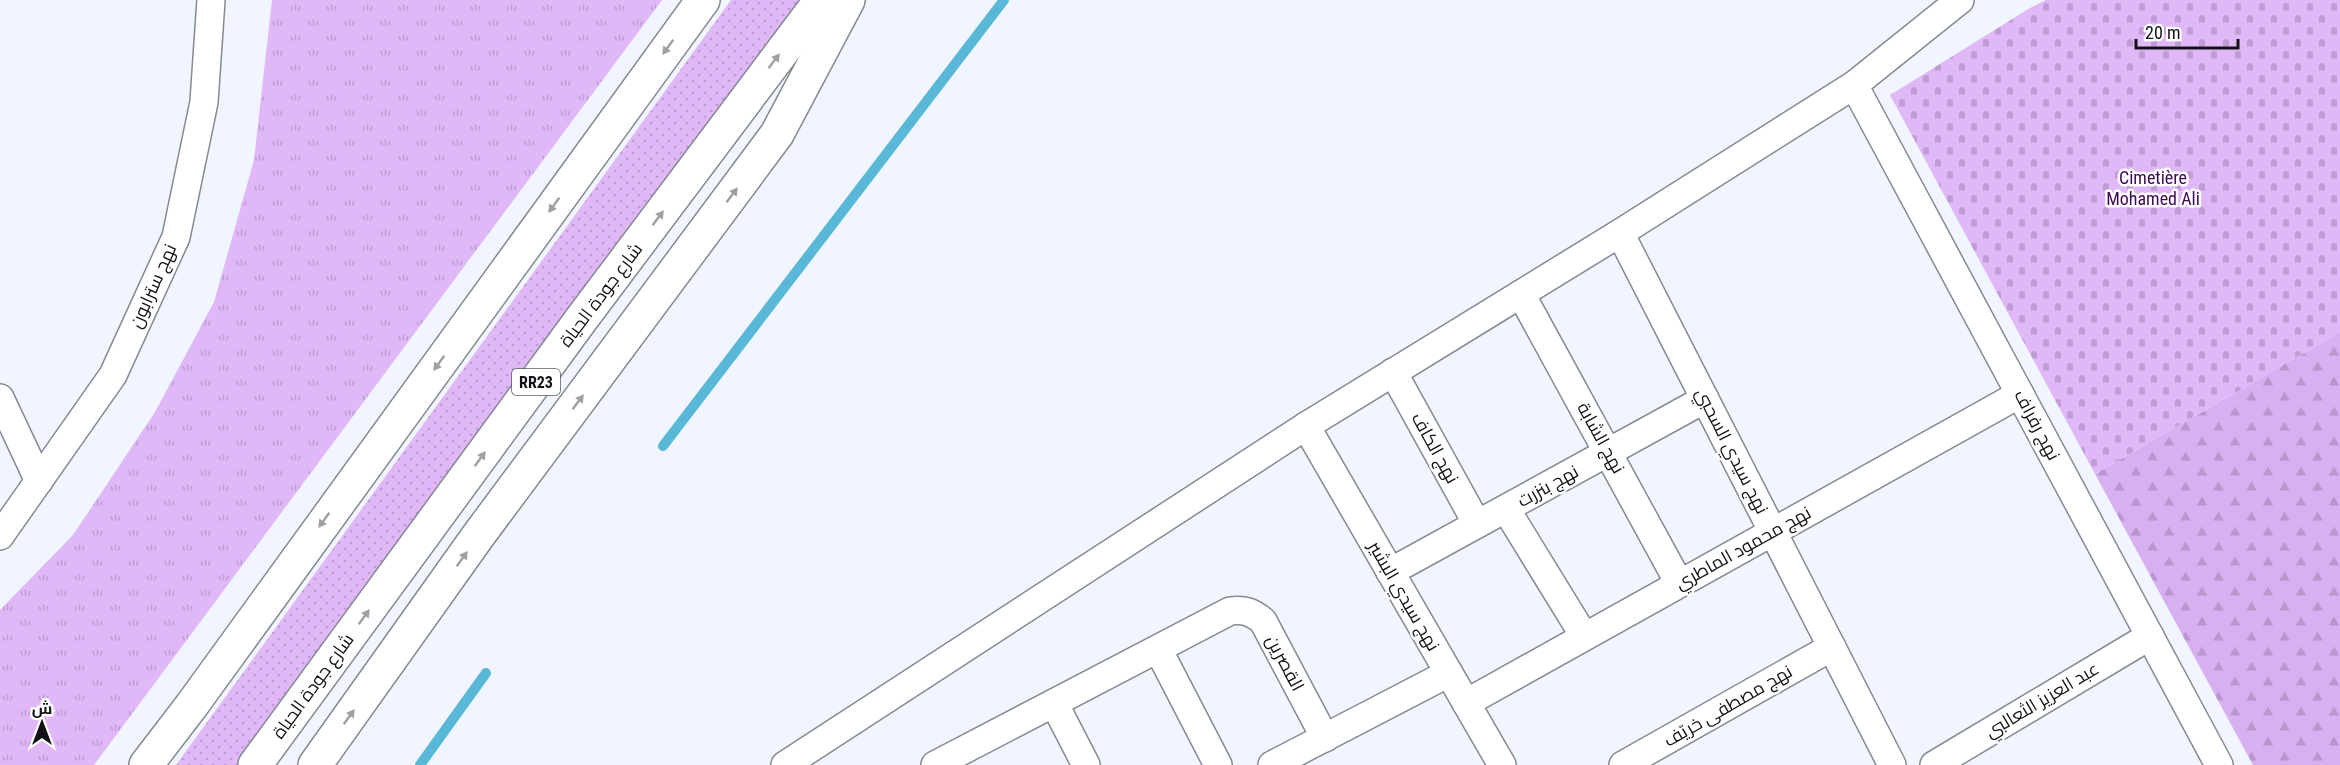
<svg xmlns="http://www.w3.org/2000/svg" width="2340" height="765" font-family="'Roboto Condensed',Cairo,sans-serif">
<style>
.grass{fill:url(#grass-dots)}
.forest{fill:url(#forest-firs)}
.cemetery{fill:url(#cemetery-stones)}
.park{fill:url(#park-tufts)}
.lines{fill:none;stroke-linecap:round;stroke-linejoin:round}
.stream{stroke:#59b8d7;stroke-width:10}
.street-casing{stroke:#858992;stroke-width:30}
.secondary-casing{stroke:#858992;stroke-width:36}
.highway-casing{stroke:#858992;stroke-width:36}
.street{stroke:#fff;stroke-width:27}
.secondary{stroke:#fff;stroke-width:33}
.highway{stroke:#fff;stroke-width:33}
.oneway{fill:#a0a0a2}
.labels{text-anchor:middle;stroke-width:5;stroke-linejoin:round;paint-order:stroke}
.shield{fill:#fff;stroke:#58595c;stroke-width:1.5}
.shield-label{font-size:16px;font-weight:bold;fill:#111216}
.park-label{font-size:18px;fill:#3e0756;stroke:#fff}
.street-label{font-size:18px;fill:#111216;stroke:#fff}
</style>
<defs>
<pattern id="grass-dots" width="8" height="8" patternUnits="userSpaceOnUse" patternTransform="scale(1.5)"><rect width="8" height="8" fill="#e0b8f8"/><path d="M2 2h.1M6 6h.1" fill="none" stroke="#bf9dd4" stroke-width="1.8" stroke-linecap="round"/></pattern>
<pattern id="forest-firs" width="22" height="20" patternUnits="userSpaceOnUse" patternTransform="scale(1.5)"><rect width="22" height="20" fill="#d8aff1"/><path d="M5 1l3.5 6h-7zM16 11l3.5 6h-7z" fill="#b896ce"/></pattern>
<pattern id="cemetery-stones" width="16" height="16" patternUnits="userSpaceOnUse" patternTransform="scale(1.5)"><rect width="16" height="16" fill="#e0b8f8"/><path d="M2 7V4a2 2 0 0 1 4 0v3zM10 15v-3a2 2 0 0 1 4 0v3z" fill="#bf9dd4"/></pattern>
<pattern id="park-tufts" width="24" height="20" patternUnits="userSpaceOnUse" patternTransform="scale(1.5)"><rect width="24" height="20" fill="#e0b8f8"/><path d="M3 7l-1-3M5 7V3M7 7l1-3M15 17l-1-3M17 17v-4M19 17l1-3" fill="none" stroke="#bf9dd4"/></pattern>
</defs>
<rect width="100%" height="100%" fill="#f0f5ff"/>
<!-- grass -->
<polygon class="grass" points="731,0 803,0 241,765 176,765"/>
<!-- forest -->
<polygon class="forest" points="2340,332 2340,765 2253,765 2095,474"/>
<!-- cemetery -->
<polygon class="cemetery" points="2046,0 2340,0 2340,332 2095,474 1890,95 2030,8"/>
<!-- park -->
<polygon class="park" points="272,0 662,0 94,765 0,765 0,610 73,535 155,412 214,302 254,160"/>
<g class="lines">
<!-- stream -->
<g class="stream">
<polyline points="663,446 1004,0"/>
<polyline points="420,765 486,673"/>
</g>
<defs>
<g id="street">
<polyline points="1854,85 2219,765"/>
<polyline points="1620,233 1892,765"/>
<polyline points="1521,294 1679,583"/>
<polyline points="1393,372 1477,524"/>
<polyline points="0,398 39,481"/>
<polyline points="1306,426 1502,765"/>
<polyline points="1506,509 1584,636"/>
<polyline points="0,536 113,375 176,237 204,102 211,0"/>
<polyline points="1390,572 1705,399"/>
<polyline points="1158,649 1218,765"/>
<polyline points="1054,703 1086,765"/>
<polyline points="1466,703 2020,394"/>
<polyline points="785,765 1306,426 1620,233 1854,85 1960,0"/>
<path d="M935,765L1230,611C1244,609 1252,612 1263,621L1325,738"/>
<polyline points="1272,765 1449,673"/>
<polyline points="1623,765 1832,647"/>
<polyline points="1934,765 2150,636"/>
</g>
<polyline id="secondary" points="315,765 478,536 777,134 848,0"/>
<g id="highway">
<polyline points="146,765 192,705 703,0"/>
<polyline points="255,765 580,321 821,0"/>
</g>
</defs>
<!-- street casing -->
<use href="#street" class="street-casing"/>
<!-- secondary casing -->
<use href="#secondary" class="secondary-casing"/>
<!-- highway casing -->
<use href="#highway" class="highway-casing"/>
<!-- street -->
<use href="#street" class="street"/>
<!-- secondary -->
<use href="#secondary" class="secondary"/>
<!-- highway -->
<use href="#highway" class="highway"/>
</g>
<!-- one-way arrows -->
<defs><path id="oneway-solid" d="M-6-.8H1V-3.2L6.5 0L1 3.2V.8H-6Z" transform="scale(1.5)"/></defs>
<g class="oneway">
<use href="#oneway-solid" transform="translate(668 47) rotate(126)"/>
<use href="#oneway-solid" transform="translate(774 61) rotate(-53)"/>
<use href="#oneway-solid" transform="translate(732 195) rotate(-53)"/>
<use href="#oneway-solid" transform="translate(554 205) rotate(126)"/>
<use href="#oneway-solid" transform="translate(658 218) rotate(-53)"/>
<use href="#oneway-solid" transform="translate(439 363) rotate(126)"/>
<use href="#oneway-solid" transform="translate(578 402) rotate(-53)"/>
<use href="#oneway-solid" transform="translate(480 459) rotate(-54)"/>
<use href="#oneway-solid" transform="translate(324 520) rotate(126)"/>
<use href="#oneway-solid" transform="translate(462 559) rotate(-54)"/>
<use href="#oneway-solid" transform="translate(364 617) rotate(-54)"/>
<use href="#oneway-solid" transform="translate(349 717) rotate(-54)"/>
</g>
<g class="labels">
<!-- shield labels -->
<rect class="shield" x="512" y="369" width="48" height="26" rx="4.5"/>
<g class="shield-label">
<text x="536" y="388">RR23</text>
</g>
<!-- park labels -->
<g class="park-label">
<text x="2153" y="184">Cimetière<tspan x="2153" dy="21">Mohamed Ali</tspan></text>
</g>
<!-- street labels -->
<g class="street-label">
<text transform="translate(153 286) rotate(-66)" y="6">نهج سترابون</text>
<text transform="translate(601 295) rotate(-53)" y="6">شارع جودة الحياة</text>
<text transform="translate(2037 425) rotate(62)" y="6">نهج رفراف</text>
<text transform="translate(1601 438) rotate(61)" y="6">نهج الشابة</text>
<text transform="translate(1435 448) rotate(61)" y="6">نهج الكاف</text>
<text transform="translate(1732 451) rotate(63)" y="6">نهج سيدي السحبي</text>
<text transform="translate(1548 486) rotate(-29)" y="6">نهج بنزرت</text>
<text transform="translate(1743 548) rotate(-29)" y="6">نهج محمود الماطري</text>
<text transform="translate(1404 596) rotate(60)" y="6">نهج سيدي البشير</text>
<text transform="translate(1285 663) rotate(62)" y="6">القصرين</text>
<text transform="translate(313 686) rotate(-54)" y="6">شارع جودة الحياة</text>
<text transform="translate(2042 700) rotate(-31)" y="6">عبد العزيز الثعالبي</text>
<text transform="translate(1728 706) rotate(-30)" y="6">نهج مصطفى خريّف</text>
</g>
</g>
<!-- north arrow -->
<g transform="translate(42 723)" stroke="#ffffff" stroke-width="4.5" paint-order="stroke">
<path d="M0-4.5L10 22L0 15L-10 22Z" fill="#111216"/>
<text y="-9" font-size="16" font-weight="bold" text-anchor="middle" fill="#111216">ش</text>
</g>
<!-- scale -->
<path d="M2136 39v9h102v-9" fill="none" stroke="#111216" stroke-width="3"/>
<text x="2145" y="39" font-size="18" fill="#111216" stroke="#ffffff" stroke-width="4.5" paint-order="stroke">20 m</text>
</svg>
